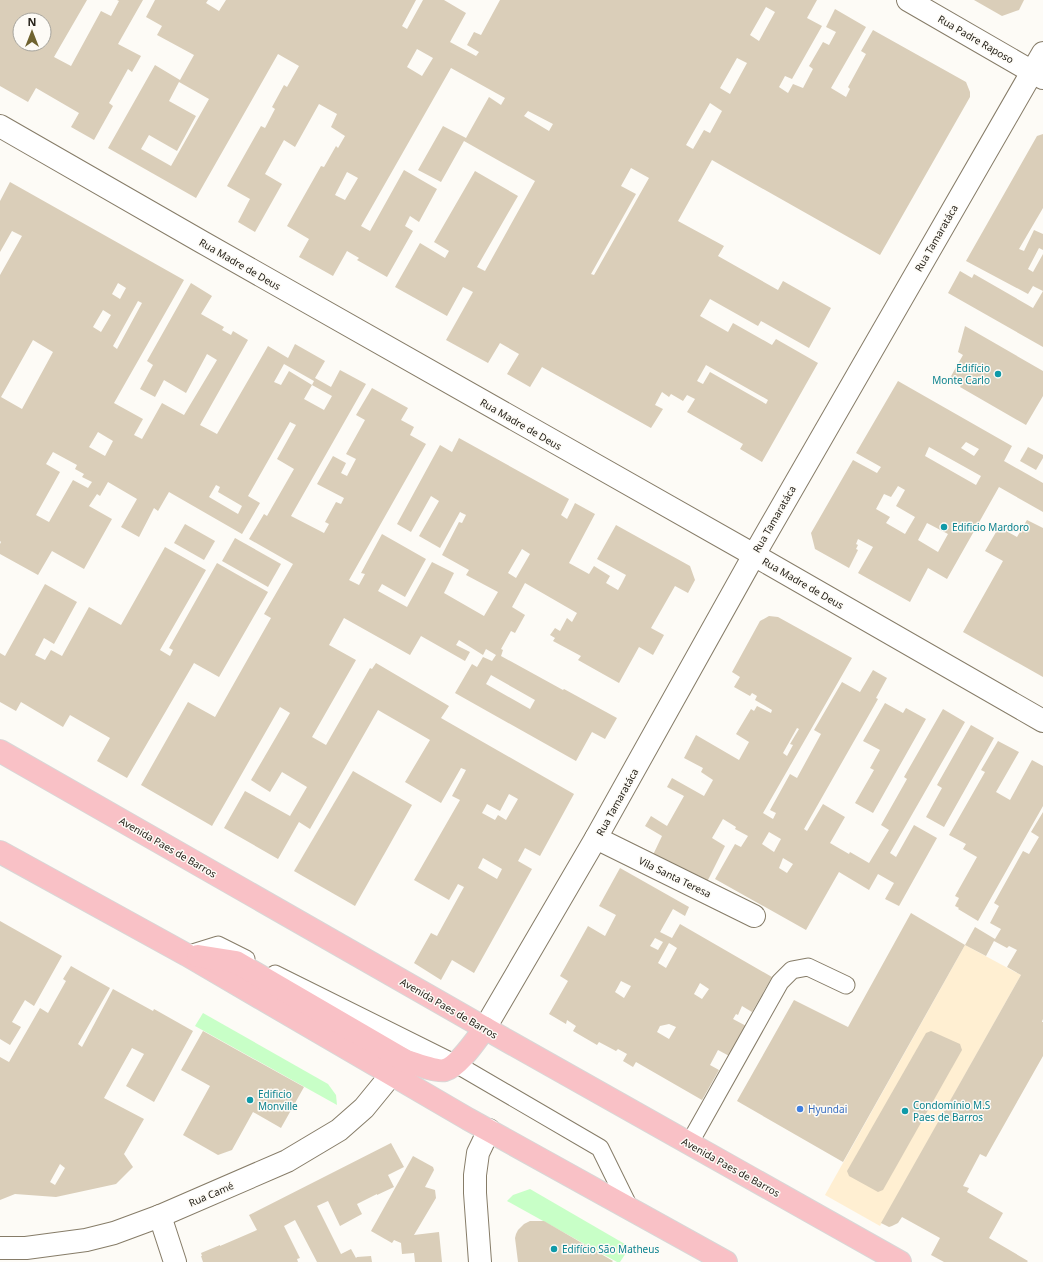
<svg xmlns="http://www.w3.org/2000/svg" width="1043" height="1262" font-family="'Noto Sans',sans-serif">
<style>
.built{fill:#ffefd2}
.green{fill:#c8ffc7}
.building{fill:#daceb9;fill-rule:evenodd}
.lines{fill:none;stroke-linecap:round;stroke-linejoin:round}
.service-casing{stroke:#867c68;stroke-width:19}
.pedestrian-casing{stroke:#867c68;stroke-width:24}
.minor-casing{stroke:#867c68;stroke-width:24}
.primary-casing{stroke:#d8d7d6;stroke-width:24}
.service{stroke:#fff;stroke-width:17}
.pedestrian{stroke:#fff;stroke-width:22}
.minor{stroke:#fff;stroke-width:22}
.primary{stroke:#f9c1c6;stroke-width:22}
.culture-dot{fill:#0f9aa8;stroke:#fdfbf6;stroke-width:1.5}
.shop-dot{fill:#3f7fe0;stroke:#fdfbf6;stroke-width:1.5}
.labels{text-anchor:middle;stroke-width:3;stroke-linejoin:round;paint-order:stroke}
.street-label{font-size:10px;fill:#27231b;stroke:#fdfbf6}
.culture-label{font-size:10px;fill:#0d838f;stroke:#fdfbf6;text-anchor:start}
.shop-label{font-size:10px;fill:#366cbe;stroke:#fdfbf6;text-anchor:start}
</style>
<rect width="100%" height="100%" fill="#fdfbf6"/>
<!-- built -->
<polygon class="built" points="965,945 1021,975 880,1226 825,1195"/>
<!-- green -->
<g class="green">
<polygon points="203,1013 328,1084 336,1095 337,1105 195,1026"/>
<polygon points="530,1189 630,1247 620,1262 617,1262 507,1201 513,1195"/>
</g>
<!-- building -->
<g class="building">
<path d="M0,0H87L54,57L71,66L101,11L111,16L119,1L117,0H143L118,44L141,56L132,72L128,69L109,103L113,106L94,140L71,127L79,113L36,88L28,102L0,86ZM20,20H44V44H20Z"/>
<path d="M155,0H208L206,3L219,11L226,0H416L402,26L407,29L423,0H444L466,13L450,42L476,56L479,52L467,45L474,32L481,35L500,0H817L807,18L822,26L792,79L785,76L779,87L788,93L793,84L803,88L813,69L809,66L823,42L829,45L836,32L826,27L835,9L866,27L831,88L846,97L850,89L848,87L866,54L861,51L873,30L966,82L970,92V97L880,255L712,160L678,221L724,246L718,256L778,290L783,281L831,308L809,348L761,321L758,326L710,299L700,316L728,332L733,323L772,345L776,339L818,363L762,462L740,449L743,444L687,412L695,399L687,395L683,401L671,394L669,397L662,392L655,405L663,409L651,428L542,367L530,387L507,374L519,354L500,343L488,363L446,340L473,292L463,287L447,316L395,287L420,243L445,258L449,251L434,242L475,171L518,196L477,267L485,271L535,181L464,141L441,182L418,170L443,126L466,138L489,97L501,105L505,98L451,68L361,226L370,231L404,170L437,189L419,222L410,216L405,226L413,231L387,277L357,260L359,258L347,251L333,276L299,257L309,239L287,226L321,166L324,167L336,146L338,148L345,136L331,127L337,114L319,104L295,147L284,140L265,174L282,184L255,232L238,222L250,199L227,186L261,126L265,128L275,109L272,107L284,85L287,87L299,66L278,54L196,198L108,148L155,65L180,80L194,55L157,35L162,26L146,17ZM766,7L775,12L759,41L750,35ZM417,49L433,58L422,76L407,67ZM737,58L747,63L730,94L720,88ZM179,82L209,99L171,166L141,149L149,135L177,151L196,116L169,101ZM710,103L722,111L710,133L704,130L693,149L686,145ZM528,111L553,124L549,131L524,116ZM631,168L649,178L594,275L591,274L636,194L621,186ZM347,172L358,178L345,200L335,195ZM706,365L768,400L766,404L710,372L703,384L697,381Z"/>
<polygon points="974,0 1024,0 1019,10 1002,16"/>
<polygon points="1043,134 1043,208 1019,249 1024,251 1034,230 1043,234 1043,250 1039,248 1028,269 1033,272 1043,254 1043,347 948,293 960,271 972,278 974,274 1033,308 1043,291 1033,286 1028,294 966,261 1037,136"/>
<path d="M10,182L184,280L114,403L143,419L134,435L142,439L162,403L184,415L217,360L207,354L186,393L164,380L155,397L140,389L153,365L147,361L191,283L212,296L201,314L224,327L222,330L231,335L233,331L248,340L200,425L217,434L268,346L288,358L295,344L325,361L315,378L331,387L340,370L366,384L291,516L324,533L329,524L325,522L336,502L341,504L344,498L317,484L333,456L346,463L341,473L347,476L356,459L346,454L365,420L356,415L372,388L408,408L401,420L414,427L410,435L426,444L349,580L359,585L365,574L361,573L382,534L426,559L405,597L382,584L378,591L407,607L432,562L454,573L444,593L484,616L498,592L466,575L469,570L442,555L459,522L462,523L466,515L460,512L440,548L419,536L439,501L431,496L411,532L397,524L440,445L452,452L459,438L569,499L561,515L567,519L575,503L595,514L569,563L589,574L594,566L610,576L606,583L618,590L622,583L626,575L597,559L616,525L690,566L695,580L688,593L675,586L651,628L664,635L653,655L639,647L619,683L578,660L581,656L553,641L555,638L550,635L555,628L560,631L567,618L572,622L577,613L525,583L512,607L525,615L515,633L511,631L501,649L503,650L501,656L563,690L564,689L617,718L605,739L592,732L576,761L455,693L472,664L477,667L483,657L492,661L496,655L486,649L483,655L459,640L456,645L470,652L465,661L421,636L410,655L344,618L329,645L356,660L312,737L326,745L370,668L372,669L376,663L449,706L441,718L574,794L540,856L525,848L518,861L532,869L474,973L452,960L441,980L414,963L431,933L437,936L464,887L458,884L449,900L414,880L460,800L452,796L466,770L461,768L441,803L405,782L430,740L378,710L310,829L299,822L278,859L224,828L245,791L290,816L307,787L282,772L270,792L251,780L290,713L280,707L212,826L141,785L188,702L215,717L271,618L264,614L293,564L249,539L264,514L267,516L294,469L277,459L296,425L290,422L248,496L260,503L242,534L169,492L158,511L154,508L139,537L121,527L137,499L108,482L100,496L97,494L89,506L112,519L84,569L52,551L38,575L0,554V544L1,542L0,541V275L22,236L12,231L0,252V201ZM118,283L126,288L120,299L112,294ZM138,301L142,303L117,349L113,346ZM103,310L111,315L101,332L93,327ZM33,340L53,352L22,409L1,397ZM284,364L314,381L312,385L332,396L324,410L304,399L312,385L289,371L281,385L274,382ZM98,432L113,441L105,456L89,447ZM53,452L77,465L75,469L84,474L82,477L92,482L88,488L73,480L49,522L36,515L60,472L46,464ZM216,485L220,487L218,492L242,506L238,514L209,497ZM522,549L530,554L516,578L508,573ZM491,675L535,700L530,709L486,684ZM509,794L518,799L506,820L498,815L495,820L482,813L487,804L500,811ZM483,858L502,869L497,879L478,868Z"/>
<polygon points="965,326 1043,371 1043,396 1026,425 960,387 961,385 950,378 963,355 958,352"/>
<path d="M898,381L1012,446L1004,461L1043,483V512L999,487L947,579L928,568L910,602L858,573L873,547L858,539L856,544L858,545L856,549L858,550L849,568L815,549L811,533L853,460L877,473L881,467L856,453ZM966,442L979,449L974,456L961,448ZM929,447L981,476L976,485L925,456ZM898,486L905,490L896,506L915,517L905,534L886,523L890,517L876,509L884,494L891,497ZM927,523L948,534L938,552L918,540Z"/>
<polygon points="1028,447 1043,455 1043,458 1036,470 1020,461"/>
<polygon points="1027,520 1043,528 1043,677 963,632 1003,561 985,551 999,527 1017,537"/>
<polygon points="185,524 215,541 204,560 174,543"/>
<polygon points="235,538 281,564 268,587 222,561"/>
<polygon points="165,547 206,570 160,650 170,656 173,650 169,648 217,563 268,592 219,677 194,663 127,778 97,761 110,738 70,715 63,727 21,702 16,711 0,702 0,653 5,656 45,584 77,602 54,644 44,638 35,655 45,660 51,650 62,656 89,607 121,625"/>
<path d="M769,616L778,617L852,658L763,813L773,819L776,813L770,810L790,774L797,778L821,734L814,730L842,682L860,692L873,670L887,678L876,698L878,699L804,829L807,831L823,804L845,817L830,843L849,854L850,852L869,863L889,830L881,825L907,779L904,777L943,709L965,722L890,853L896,857L914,825L937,838L899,906L885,899L894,883L878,874L869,890L839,872L806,930L715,879L735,844L741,847L748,836L735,829L736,827L723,819L712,838L725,846L705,886L652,857L662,836L645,826L651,816L667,826L684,796L667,787L672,778L704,796L713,780L701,772L703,768L684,758L696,735L739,760L749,742L736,734L751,709L754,711L757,706L771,713L772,710L755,700L757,696L752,693L750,696L734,687L740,677L732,672L760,621ZM797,728L799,729L790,744L793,745L787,756L783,753ZM769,832L781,839L774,852L762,844ZM783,858L793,864L787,873L779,868Z"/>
<polygon points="885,703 903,713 906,708 926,719 873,813 855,803 874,770 870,768 880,750 863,741"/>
<polygon points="971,725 994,738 944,827 926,817 942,788 937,785"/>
<polygon points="998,741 1019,752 996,792 1010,800 1032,760 1043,766 1043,806 978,921 958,909 959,908 955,906 959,898 955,896 977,857 963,849 966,844 949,835 985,772 981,770"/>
<polygon points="353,771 412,805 355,906 294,871"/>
<polygon points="1043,812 1043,1019 1042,1022 1043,1022 1043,1056 986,1157 980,1154 963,1186 969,1188 967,1192 1003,1213 989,1238 1028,1261 1027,1262 944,1262 931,1255 940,1238 902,1217 898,1223 892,1226 889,1227 881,1223 1021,975 1007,967 1017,950 1009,946 1007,948 994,941 986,956 965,945 843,1162 737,1101 794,1000 848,1027 911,913 965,945 975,927 995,939 1001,929 990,923 999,906 994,903 1023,851 1029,854 1039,837 1031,832"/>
<path d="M620,868L689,907L685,916L673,909L660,932L672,938L680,924L772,977L752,1012L742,1006L738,1015L736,1014L733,1019L750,1028L733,1058L718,1050L710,1065L719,1070L702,1100L636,1062L633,1067L623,1061L627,1054L618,1049L616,1051L599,1042L597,1045L573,1031L576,1026L567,1020L566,1024L549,1014L568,981L560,976L588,926L605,936L616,915L599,906ZM655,938L663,942L658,950L650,946ZM669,943L677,948L666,968L658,963ZM621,981L631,986L624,998L615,992ZM700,983L709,989L702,999L694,994ZM669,1024L676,1027L669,1039L657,1032L660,1026Z"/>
<polygon points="0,921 62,956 34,1006 25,1000 12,1022 21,1027 10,1045 0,1039"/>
<path d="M71,966L110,988L78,1044L82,1047L113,989L153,1011L154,1009L193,1031L154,1102L126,1086L144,1054L132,1048L104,1098L144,1119L124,1154L133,1167L116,1184L56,1197L15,1194L0,1200V1057L9,1062L40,1008L48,1013L66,981L63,979ZM60,1164L65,1168L55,1185L50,1182Z"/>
<polygon points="203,1031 304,1087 281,1128 253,1112 232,1150 218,1155 183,1135 210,1086 181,1070"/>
<polygon points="931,1031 960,1044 962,1050 883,1190 878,1192 849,1176 847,1171 926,1033"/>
<polygon points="391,1143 404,1167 388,1175 394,1187 377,1195 377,1194 357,1204 362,1214 340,1226 328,1201 317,1206 341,1254 351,1249 356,1258 357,1257 371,1256 372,1262 317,1262 295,1220 284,1226 300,1258 297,1259 298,1262 203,1262 201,1256 202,1256 201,1253 220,1245 220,1246 257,1230 249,1215"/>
<polygon points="413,1156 433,1167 434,1170 425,1187 435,1190 436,1198 414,1235 439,1232 442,1262 415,1262 414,1253 402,1254 401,1243 394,1240 392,1243 371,1231"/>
<polygon points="530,1221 544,1221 613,1261 612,1262 518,1262 515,1238 516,1234 518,1230 524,1224"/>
</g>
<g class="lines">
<defs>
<g id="service">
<polyline points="189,954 218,945 246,959"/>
<polyline points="275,974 456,1064 600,1148 630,1209"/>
<polyline points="689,1144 780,982 792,970 808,967 846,985"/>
</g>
<polyline id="pedestrian" points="160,1216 175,1262"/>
<g id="minor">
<polyline points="908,0 1043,78"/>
<polyline points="0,126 202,242 754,555 1043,721"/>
<polyline points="596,838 754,916"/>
<polyline points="485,1028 596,838 754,555 1043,53"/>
<polyline points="0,1248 26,1248 86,1240 114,1233 160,1216 287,1161 339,1130 364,1108 391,1075"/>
<polyline points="480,1262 475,1193 475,1175 478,1153 489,1130"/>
</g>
<g id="primary">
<polyline points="0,751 511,1043 900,1262"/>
<polyline points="0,852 187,955 468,1119 726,1262"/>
<path d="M198,956L236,962L406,1061C415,1064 437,1072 445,1070C459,1066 476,1040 485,1028"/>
</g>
</defs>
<!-- service casing -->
<use href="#service" class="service-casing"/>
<!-- pedestrian casing -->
<use href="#pedestrian" class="pedestrian-casing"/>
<!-- minor casing -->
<use href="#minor" class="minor-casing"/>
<!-- primary casing -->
<use href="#primary" class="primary-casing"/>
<!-- service -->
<use href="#service" class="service"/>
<!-- pedestrian -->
<use href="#pedestrian" class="pedestrian"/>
<!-- minor -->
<use href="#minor" class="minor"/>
<!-- primary -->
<use href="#primary" class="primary"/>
</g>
<!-- markers -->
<g class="culture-dot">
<circle cx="998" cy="374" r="4"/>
<circle cx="944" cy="527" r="4"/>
<circle cx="250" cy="1100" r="4"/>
<circle cx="905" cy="1111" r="4"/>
<circle cx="554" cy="1249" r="4"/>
</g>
<circle class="shop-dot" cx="800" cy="1109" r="4"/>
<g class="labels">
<!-- street labels -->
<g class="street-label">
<text transform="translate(976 39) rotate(30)" y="4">Rua Padre Raposo</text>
<text transform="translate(936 238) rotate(-60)" y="4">Rua Tamaratáca</text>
<text transform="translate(240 264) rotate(30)" y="4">Rua Madre de Deus</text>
<text transform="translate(521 424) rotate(30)" y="4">Rua Madre de Deus</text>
<text transform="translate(774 519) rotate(-60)" y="4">Rua Tamaratáca</text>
<text transform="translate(803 583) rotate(30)" y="4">Rua Madre de Deus</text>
<text transform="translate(617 802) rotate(-61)" y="4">Rua Tamaratáca</text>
<text transform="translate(168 847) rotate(30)" y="4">Avenida Paes de Barros</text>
<text transform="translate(675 877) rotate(26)" y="4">Vila Santa Teresa</text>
<text transform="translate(449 1008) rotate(30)" y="4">Avenida Paes de Barros</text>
<text transform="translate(731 1167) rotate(29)" y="4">Avenida Paes de Barros</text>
<text transform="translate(211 1194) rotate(-23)" y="4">Rua Camé</text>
</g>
<!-- culture labels -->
<g class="culture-label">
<text x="990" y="372" text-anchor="end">Edifício<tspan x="990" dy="12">Monte Carlo</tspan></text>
<text x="952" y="531">Edificio Mardoro</text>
<text x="258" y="1098">Edificio<tspan x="258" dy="12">Monville</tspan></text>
<text x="913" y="1109">Condomínio M.S<tspan x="913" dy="12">Paes de Barros</tspan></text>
<text x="562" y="1253">Edifício São Matheus</text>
</g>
<!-- shop labels -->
<g class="shop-label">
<text x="808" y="1113">Hyundai</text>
</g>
</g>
<!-- north arrow -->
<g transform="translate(32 32)"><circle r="19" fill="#fdfbf6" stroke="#a7a59e"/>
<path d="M0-3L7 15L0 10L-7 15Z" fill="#6f6330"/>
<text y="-6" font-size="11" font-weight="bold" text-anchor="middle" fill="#27231b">N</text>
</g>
</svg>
